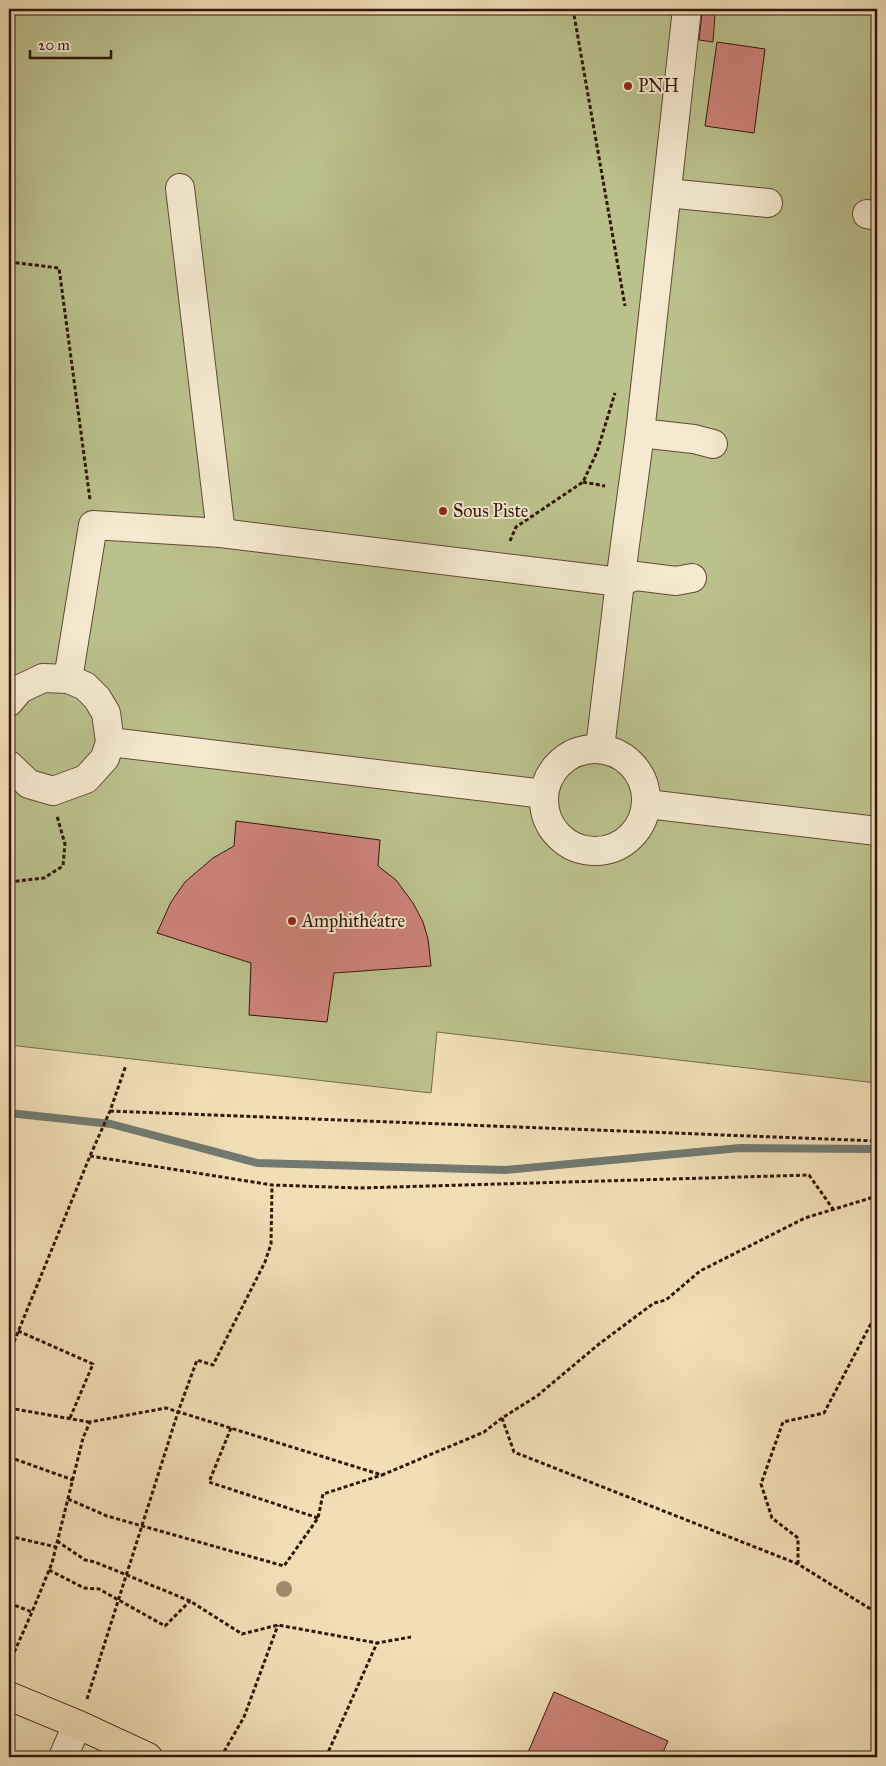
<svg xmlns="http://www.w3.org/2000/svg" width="886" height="1766" font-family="'IM FELL Great Primer',serif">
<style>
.green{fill:#bbc18d;stroke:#766c4c}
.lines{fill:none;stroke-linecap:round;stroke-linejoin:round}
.stream{stroke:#717970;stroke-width:8}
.building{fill:#ce837a;stroke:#32160a}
.minor-casing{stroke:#624835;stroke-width:30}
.major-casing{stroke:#32160a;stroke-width:30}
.path{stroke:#32160a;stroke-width:3;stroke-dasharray:4 2.5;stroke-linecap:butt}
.minor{stroke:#f5ead0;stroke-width:28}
.major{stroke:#f0deb7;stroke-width:28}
.tree{fill:#9e8c6d}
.poi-dot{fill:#8f2418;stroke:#f5ead0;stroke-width:2}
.labels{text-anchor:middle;stroke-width:4;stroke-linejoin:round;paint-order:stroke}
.poi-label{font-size:18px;fill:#32160a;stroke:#f5ead0;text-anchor:start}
</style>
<rect width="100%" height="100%" fill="#f0deb7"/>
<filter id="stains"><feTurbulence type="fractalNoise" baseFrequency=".004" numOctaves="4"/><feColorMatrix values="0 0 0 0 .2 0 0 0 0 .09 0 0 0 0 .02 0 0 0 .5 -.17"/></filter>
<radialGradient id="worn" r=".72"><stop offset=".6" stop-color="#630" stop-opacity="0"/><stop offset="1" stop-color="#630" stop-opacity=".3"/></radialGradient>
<!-- green -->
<polygon class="green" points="9,9 877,9 877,1083 437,1032 431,1093 9,1045"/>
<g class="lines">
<!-- stream -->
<polyline class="stream" points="9,1113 111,1124 257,1163 505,1170 740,1148 877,1149"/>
</g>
<!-- building -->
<g class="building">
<polygon points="702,13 715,14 713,42 699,40"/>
<polygon points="717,42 765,49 754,133 705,126"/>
<polygon points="236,821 380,840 378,866 396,880 413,903 423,922 428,939 431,966 334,973 327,1022 249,1015 251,963 157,933 171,902 185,882 213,858 234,846"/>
<polygon points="554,1692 668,1741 661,1757 526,1757"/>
</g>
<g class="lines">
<defs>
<g id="minor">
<polyline points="180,188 221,533"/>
<polyline points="667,193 768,203"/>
<polyline points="867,214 877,216"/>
<polyline points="640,433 694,439 713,444"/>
<polyline points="68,679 93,525 221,533 620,582 636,576 676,581 692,578"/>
<polyline points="9,702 20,689 43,678 68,679 85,686 97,698 106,713 110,742 105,758 86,779 53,791 29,784 9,765"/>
<polyline points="110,742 544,794"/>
<polyline points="600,748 620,582 640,433 687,9"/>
<circle cx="595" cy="800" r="51"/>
<polyline points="647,804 877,831"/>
<polyline points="63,1757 77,1725"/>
</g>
<polyline id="major" points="9,1696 79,1725 148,1757"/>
</defs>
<!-- minor casing -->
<use href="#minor" class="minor-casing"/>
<!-- major casing -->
<use href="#major" class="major-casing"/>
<!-- path -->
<g class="path">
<polyline points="573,9 625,306"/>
<polyline points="9,262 59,268 90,500"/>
<polyline points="583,482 605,486"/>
<polyline points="510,541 516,527 583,482 597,452 615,393"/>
<polyline points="9,882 44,878 63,866 65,844 57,816"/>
<polyline points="110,1111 877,1141"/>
<polyline points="90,1156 272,1185 359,1188 809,1175 833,1209"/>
<polyline points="18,1331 93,1364 70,1418"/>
<polyline points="9,1354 90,1156 110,1111 126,1065"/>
<polyline points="9,1408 89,1422"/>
<polyline points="502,1418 514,1452 798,1564 877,1613"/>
<polyline points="231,1428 209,1482 318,1518"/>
<polyline points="9,1457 73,1480"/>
<polyline points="68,1499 107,1516 284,1566 318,1518 323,1494 382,1475"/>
<polyline points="9,1536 56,1547"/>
<polyline points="57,1541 85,1560 95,1562 190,1601 242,1634 278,1625 377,1643 411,1637"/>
<polyline points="798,1564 798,1538 772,1518 761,1484 783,1422 824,1413 877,1312"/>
<polyline points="49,1570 84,1588 99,1589 165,1626 190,1601"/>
<polyline points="9,1603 32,1612"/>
<polyline points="9,1664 32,1612 52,1563 83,1438 90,1422 166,1408 382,1475 484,1432 502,1418 537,1396 599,1344 654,1303 666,1300 700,1271 805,1218 877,1196"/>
<polyline points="87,1699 178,1412 197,1360 213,1365 265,1262 271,1244 272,1185"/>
<polyline points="221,1757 244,1717 278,1625"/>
<polyline points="326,1757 377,1643"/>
</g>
<!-- minor -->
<use href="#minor" class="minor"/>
<!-- major -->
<use href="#major" class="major"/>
</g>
<!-- trees -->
<circle class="tree" cx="284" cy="1589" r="8"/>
<!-- markers -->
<g class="poi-dot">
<circle cx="628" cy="86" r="5"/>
<circle cx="443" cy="511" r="5"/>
<circle cx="292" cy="921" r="5"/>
</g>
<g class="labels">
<!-- poi labels -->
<g class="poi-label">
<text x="638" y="92">PNH</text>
<text x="453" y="517">Sous Piste</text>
<text x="302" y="927">Amphithéatre</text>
</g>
</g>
<!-- margin -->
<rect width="886" height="1766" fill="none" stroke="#f0deb7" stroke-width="30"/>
<rect x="10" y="10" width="866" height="1746" fill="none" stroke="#32160a" stroke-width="2.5"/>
<rect x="15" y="15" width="856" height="1736" fill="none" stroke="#32160a"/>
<!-- scale -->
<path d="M30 50v8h81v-8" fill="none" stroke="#32160a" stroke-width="2.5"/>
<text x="38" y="50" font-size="15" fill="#32160a" stroke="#f5ead0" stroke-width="4" paint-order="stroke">20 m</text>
<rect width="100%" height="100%" filter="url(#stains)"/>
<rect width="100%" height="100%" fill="url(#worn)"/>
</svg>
